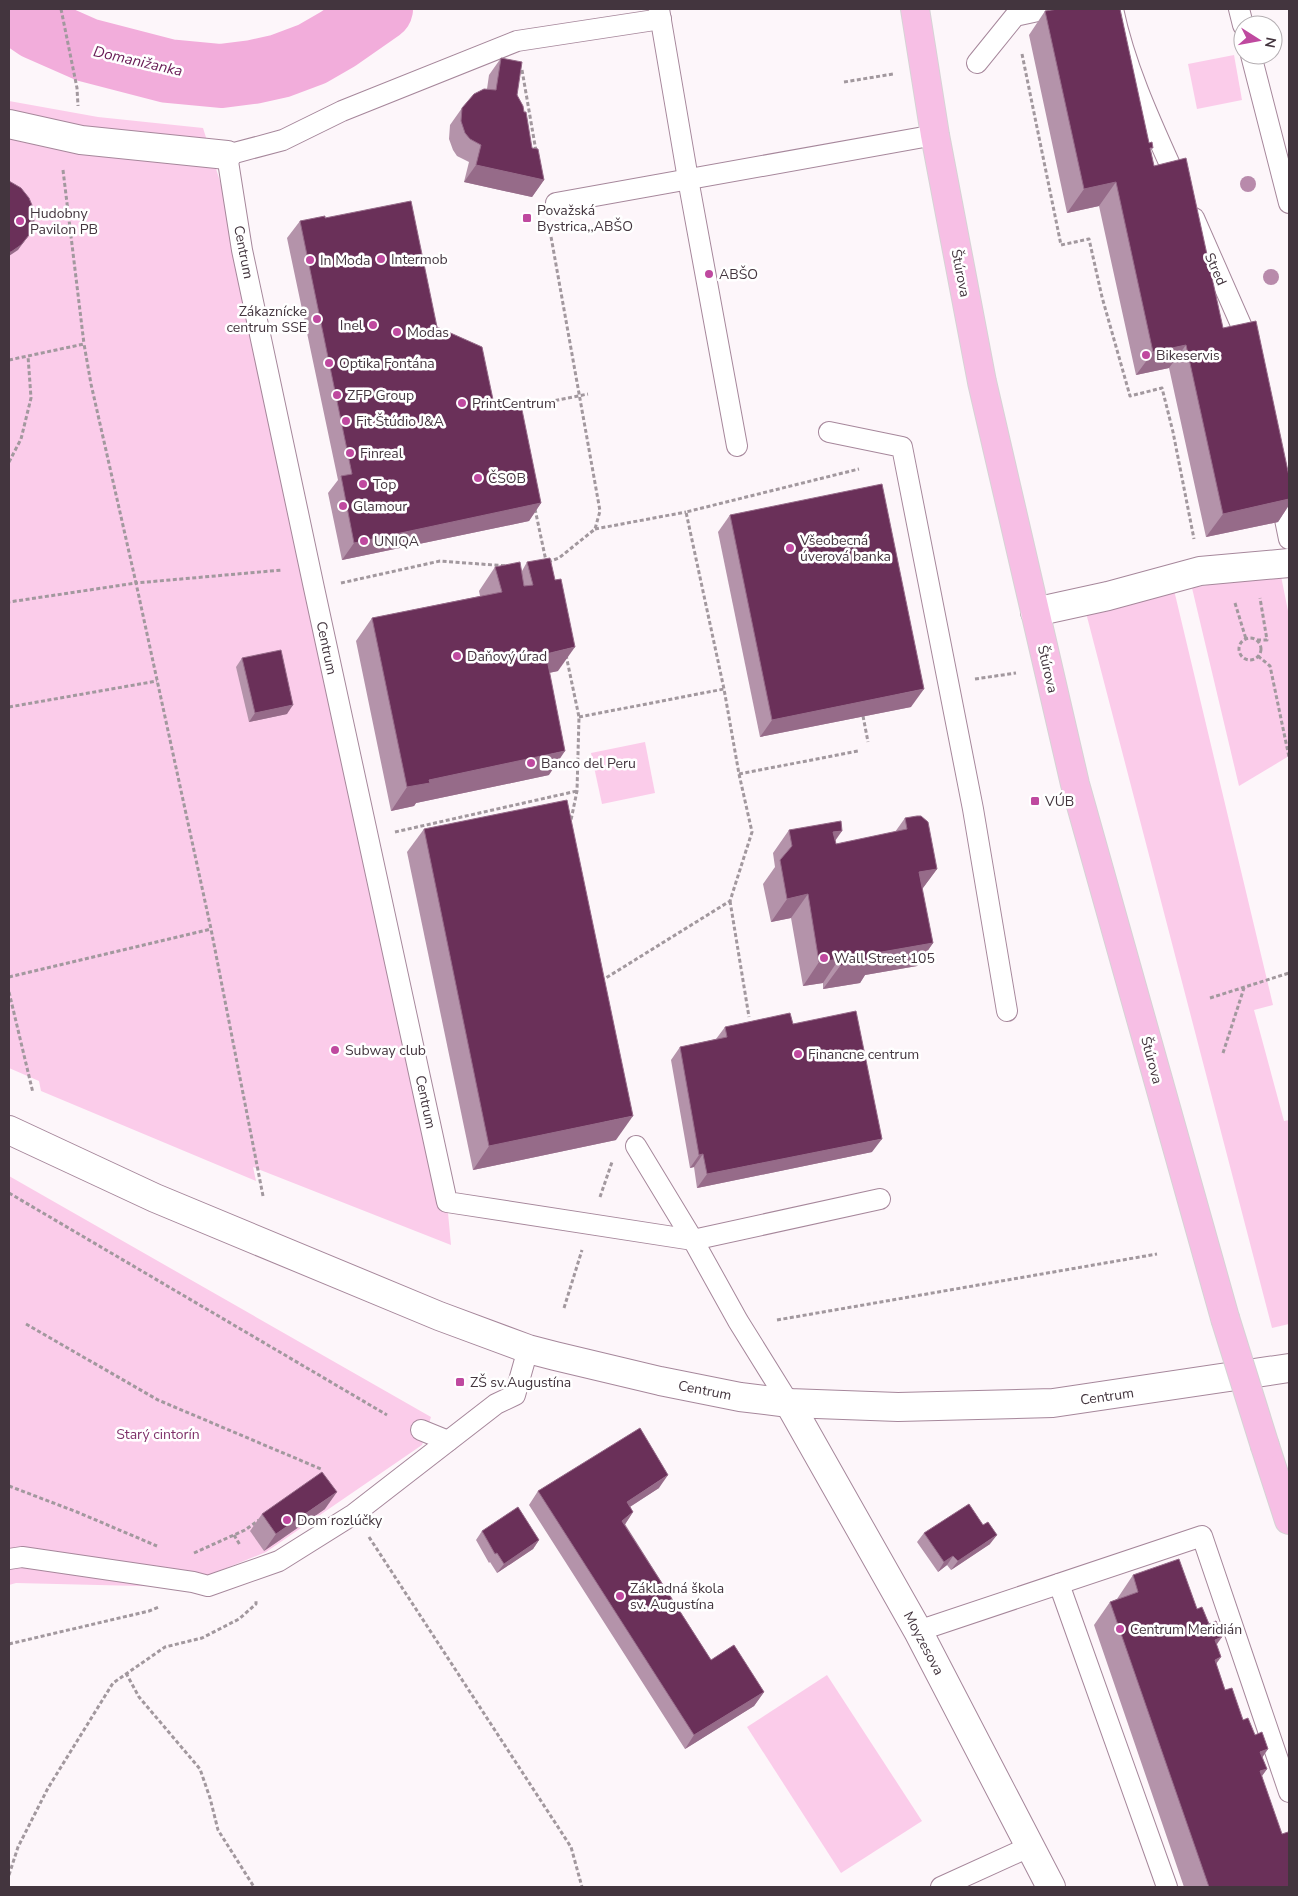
<svg xmlns="http://www.w3.org/2000/svg" width="1298" height="1896" font-family="'Nunito Sans',sans-serif">
<style>
.green{fill:#fbccea}
.lines{fill:none;stroke-linecap:round;stroke-linejoin:round}
.river{stroke:#f2addb;stroke-width:64}
.lane-casing{stroke:#a6879b;stroke-width:22}
.street-casing{stroke:#a6879b;stroke-width:30}
.primary-casing{stroke:#d6d3d5;stroke-width:30}
.path{stroke:#a2989e;stroke-width:3;stroke-dasharray:4 2.5;stroke-linecap:butt}
.lane{stroke:#fff;stroke-width:20}
.street{stroke:#fff;stroke-width:28}
.primary{stroke:#f7bfe5;stroke-width:28}
.primary-bridge-casing{stroke:#d6d3d5;stroke-width:30;stroke-linecap:butt}
.primary-bridge{stroke:#f7bfe5;stroke-width:28}
.tree{fill:#b88aab}
.wall{fill:#b493aa}
.shaded-wall{fill:#966b89}
.building{fill:#6a3059;stroke:#966b89}
.poi-dot{fill:#bf499f;stroke:#fff;stroke-width:2}
.labels{text-anchor:middle;stroke-width:5;stroke-linejoin:round;paint-order:stroke}
.poi-label{font-size:14px;fill:#43353e;stroke:#fff;text-anchor:start}
.street-label{font-size:14px;fill:#43353e;stroke:#fff}
.park-label{font-size:14px;fill:#7f316a;stroke:#fff}
.water-label{font-size:15px;font-style:italic;fill:#681b55;stroke:#fff}
</style>
<rect width="100%" height="100%" fill="#fdf6fa"/>
<!-- green -->
<g class="green">
<polygon points="1234,55 1242,100 1197,109 1188,64"/>
<polygon points="9,101 98,117 203,128 242,250 447,1202 451,1245 253,1167 256,1181 41,1091 39,1081 9,1068"/>
<polygon points="1280,571 1289,616 1289,756 1239,786 1192,588"/>
<polygon points="1174,590 1273,1005 1254,1010 1284,1121 1289,1120 1289,1324 1272,1328 1085,609"/>
<polygon points="645,742 655,793 602,804 591,753"/>
<polygon points="9,1176 431,1417 422,1445 266,1552 180,1587 16,1583 9,1585"/>
<polygon points="827,1675 922,1821 841,1873 747,1727"/>
</g>
<g class="lines">
<!-- river -->
<polyline class="river" points="9,9 37,28 87,50 168,71 221,76 253,72 280,66 312,54 338,39 381,9"/>
<defs>
<g id="lane">
<polyline points="659,9 688,179 737,446"/>
<path d="M1113,9C1126,71 1154,129 1180,187"/>
<polyline points="1239,9 1243,25"/>
<polyline points="661,19 517,41 342,111 283,140 227,155 242,250 314,588 447,1202 693,1240 880,1199"/>
<polyline points="1251,55 1289,203"/>
<polyline points="977,63 1015,16 1047,9"/>
<polyline points="556,203 935,135"/>
<polyline points="1194,218 1249,343 1250,349"/>
<polyline points="829,432 902,447 973,809 1007,1011"/>
<polyline points="1278,485 1289,539"/>
<polyline points="636,1146 693,1240 738,1321 789,1403"/>
<polyline points="421,1430 448,1441"/>
<polyline points="9,1559 22,1557 193,1582 208,1586 279,1561 354,1514 496,1404 515,1395 528,1349"/>
<polyline points="1059,1584 1167,1887"/>
<polyline points="918,1631 1202,1536 1289,1792"/>
<polyline points="941,1887 1029,1847"/>
</g>
<g id="street">
<polyline points="9,124 81,140 227,155"/>
<polyline points="1035,612 1108,596 1200,571 1289,563"/>
<polyline points="9,1130 155,1198 439,1316 528,1349 555,1356 660,1381 740,1397 789,1403 898,1407 1053,1403 1289,1368"/>
<polyline points="789,1403 918,1631 1051,1887"/>
</g>
<g id="primary">
<polyline points="915,9 935,135 982,382 1075,784 1225,1318"/>
<polyline points="1265,1446 1289,1520"/>
</g>
</defs>
<!-- lane casing -->
<use href="#lane" class="lane-casing"/>
<!-- street casing -->
<use href="#street" class="street-casing"/>
<!-- primary casing -->
<use href="#primary" class="primary-casing"/>
<!-- path -->
<g class="path">
<polyline points="61,9 77,88 78,106"/>
<polyline points="1022,54 1061,245 1089,239 1102,297 1130,396 1162,388 1173,432 1194,539"/>
<polyline points="522,70 536,151"/>
<polyline points="844,82 893,74"/>
<polyline points="63,170 84,344"/>
<polyline points="9,360 84,344 91,384 136,583 9,602"/>
<polyline points="517,408 588,394"/>
<polyline points="9,462 21,439 31,398 28,356"/>
<polyline points="535,509 546,561"/>
<polyline points="595,529 686,512"/>
<polyline points="548,562 559,558 595,529 600,511 550,231"/>
<polyline points="341,583 440,561 507,566"/>
<polyline points="1235,603 1246,639"/>
<circle cx="1250" cy="649" r="11"/>
<polyline points="1257,640 1267,640 1260,598"/>
<polyline points="566,655 579,717 577,791 571,820"/>
<polyline points="1258,656 1270,666 1289,757"/>
<polyline points="975,679 1016,673"/>
<polyline points="9,707 157,681"/>
<polyline points="863,716 868,742"/>
<polyline points="579,717 724,689"/>
<polyline points="739,774 858,751"/>
<polyline points="395,832 577,791"/>
<polyline points="730,901 749,1017"/>
<polyline points="9,977 211,929"/>
<polyline points="601,981 730,901 752,832 739,774 724,689 686,512 859,469"/>
<polyline points="9,992 33,1093"/>
<polyline points="1210,998 1289,973"/>
<polyline points="1223,1053 1244,988"/>
<polyline points="9,1193 387,1415"/>
<polyline points="263,1196 211,929 136,583 282,570"/>
<polyline points="600,1197 612,1162"/>
<polyline points="564,1308 582,1250"/>
<polyline points="777,1320 1157,1254"/>
<polyline points="26,1324 158,1400 321,1469"/>
<polyline points="9,1486 77,1512 157,1546"/>
<polyline points="234,1535 240,1545"/>
<polyline points="369,1537 571,1847 582,1887"/>
<polyline points="194,1553 245,1530 259,1520"/>
<polyline points="9,1644 149,1611 159,1607"/>
<polyline points="126,1673 139,1697 200,1769 210,1798 218,1830 254,1887"/>
<polyline points="9,1875 18,1847 48,1788 113,1683 165,1647 202,1638 239,1619 256,1604 256,1599"/>
</g>
<!-- lane -->
<use href="#lane" class="lane"/>
<!-- street -->
<use href="#street" class="street"/>
<!-- primary -->
<use href="#primary" class="primary"/>
<defs>
<polyline id="primary-bridge" points="1225,1318 1265,1446"/>
</defs>
<!-- primary-bridge casing -->
<use href="#primary-bridge" class="primary-bridge-casing"/>
<!-- primary-bridge -->
<use href="#primary-bridge" class="primary-bridge"/>
</g>
<!-- trees -->
<g class="tree">
<circle cx="1248" cy="184" r="8"/>
<circle cx="1271" cy="277" r="8"/>
</g>
<!-- wall -->
<g class="wall">
<polygon points="1045,11 1151,151 1154,166 1223,328 1289,476 1289,505 1278,522 1206,537 1169,368 1136,375 1099,206 1067,213 1029,35"/>
<polygon points="501,58 517,95 532,148 544,180 532,197 464,182 469,162 457,156 453,150 449,139 450,125 462,108 487,89 489,75"/>
<polygon points="325,218 495,409 514,405 517,401 541,503 529,521 342,560 328,493 338,480 287,238 300,221"/>
<polygon points="730,515 911,707 760,737 718,532"/>
<polygon points="527,562 558,671 549,673 549,775 416,803 414,806 391,811 356,641 372,618 480,596 479,591 495,567 522,571"/>
<polygon points="242,658 287,714 249,722 236,667"/>
<polygon points="905,818 937,869 922,889 933,943 917,966 865,975 860,983 823,989 823,983 803,986 791,918 771,922 763,884 775,867 773,853 789,830 835,841 836,844 895,832"/>
<polygon points="424,829 616,1140 473,1170 407,852"/>
<polygon points="793,1024 872,1152 697,1188 694,1167 690,1168 671,1060 680,1047 716,1039 725,1027"/>
<polygon points="659,1488 630,1507 633,1512 625,1524 711,1660 764,1692 754,1706 685,1749 529,1505 538,1491"/>
<polygon points="325,1509 264,1551 250,1531 262,1514"/>
<polygon points="482,1531 539,1540 533,1549 497,1573 490,1562 489,1563 476,1540"/>
<polygon points="924,1533 990,1544 951,1570 947,1565 938,1572 917,1542"/>
<polygon points="1133,1575 1197,1609 1217,1645 1216,1664 1225,1690 1262,1757 1267,1769 1262,1776 1289,1887 1184,1887 1094,1625 1110,1602 1117,1599"/>
</g>
<!-- shaded-wall -->
<g class="shaded-wall">
<polygon points="476,165 544,180 532,197 464,182"/>
<polygon points="1116,182 1099,206 1067,213 1084,189"/>
<polygon points="29,235 18,250 9,256 9,252"/>
<polygon points="1186,345 1169,368 1136,375 1153,352"/>
<polygon points="1289,499 1289,505 1278,522 1206,537 1223,514"/>
<polygon points="541,503 529,521 342,560 354,543"/>
<polygon points="575,647 558,671 529,677 546,654"/>
<polygon points="924,689 911,707 760,737 772,720"/>
<polygon points="293,705 287,714 249,722 255,713"/>
<polygon points="565,751 549,775 416,803 414,806 391,811 407,787 429,780"/>
<polygon points="842,831 826,854 833,832"/>
<polygon points="937,869 920,892 919,872"/>
<polygon points="808,894 791,918 771,922 787,899"/>
<polygon points="933,943 917,966 865,975 860,983 823,989 840,966 876,953"/>
<polygon points="839,959 823,983 803,986 819,962"/>
<polygon points="633,1116 616,1140 473,1170 489,1146"/>
<polygon points="882,1139 872,1152 697,1188 707,1174"/>
<polygon points="703,1154 694,1167 690,1168 699,1155"/>
<polygon points="668,1475 659,1488 617,1515 627,1502"/>
<polygon points="337,1492 325,1509 264,1551 276,1534"/>
<polygon points="633,1512 624,1526 622,1521"/>
<polygon points="997,1535 990,1544 951,1570 958,1561"/>
<polygon points="539,1540 533,1549 497,1573 504,1564"/>
<polygon points="953,1556 947,1565 938,1572 944,1562"/>
<polygon points="1222,1637 1205,1661 1215,1640"/>
<polygon points="1221,1657 1204,1681 1215,1660"/>
<polygon points="764,1692 754,1706 685,1749 694,1735"/>
<polygon points="1268,1749 1252,1773 1260,1752"/>
<polygon points="1267,1769 1250,1792 1260,1771"/>
</g>
<!-- building -->
<g class="building">
<polygon points="1058,9 1120,9 1149,143 1152,142 1153,148 1150,148 1154,166 1186,158 1223,328 1256,321 1289,476 1289,499 1223,514 1186,345 1153,352 1116,182 1084,189 1045,11"/>
<polygon points="501,58 522,62 517,95 523,106 524,112 526,112 532,148 538,149 544,180 476,165 481,145 470,139 465,133 461,121 462,108 474,94 484,89 496,90"/>
<polygon points="9,181 21,188 29,198 34,210 34,222 29,235 21,245 11,252 9,252"/>
<polygon points="411,201 437,327 482,347 495,409 518,404 517,401 520,400 541,503 354,543 341,476 352,474 300,221 325,216 325,218"/>
<polygon points="882,484 924,689 772,720 730,515"/>
<polygon points="550,558 555,580 561,579 575,647 546,654 565,751 429,780 430,783 407,787 372,618 502,592 495,567 520,562 524,586 533,585 527,562"/>
<polygon points="281,650 293,705 255,713 242,658"/>
<polygon points="567,800 633,1116 489,1146 424,829"/>
<polygon points="917,816 921,816 928,822 937,869 919,872 933,943 876,953 877,959 840,966 839,959 819,962 808,894 787,899 780,860 792,846 789,830 841,821 842,831 833,832 836,844 907,829 905,818"/>
<polygon points="856,1011 882,1139 707,1174 703,1154 699,1155 680,1047 727,1037 725,1027 790,1013 793,1024"/>
<polygon points="640,1428 668,1475 627,1502 633,1512 622,1521 711,1660 734,1645 764,1692 694,1735 538,1491"/>
<polygon points="322,1472 337,1492 276,1534 262,1514"/>
<polygon points="969,1504 983,1525 988,1522 997,1535 958,1561 953,1556 944,1562 924,1533"/>
<polygon points="518,1507 539,1540 504,1564 497,1553 495,1554 482,1531"/>
<polygon points="1179,1559 1197,1609 1202,1607 1209,1624 1216,1621 1222,1637 1215,1640 1221,1657 1215,1660 1225,1690 1232,1688 1243,1720 1248,1718 1255,1735 1262,1732 1268,1749 1260,1752 1267,1769 1260,1771 1282,1834 1288,1832 1289,1835 1289,1887 1209,1887 1110,1602 1138,1592 1133,1575"/>
</g>
<!-- markers -->
<g class="poi-dot">
<rect x="522" y="213" width="10" height="10" rx="2.5"/>
<circle cx="20" cy="221" r="5"/>
<circle cx="381" cy="259" r="5"/>
<circle cx="310" cy="260" r="5"/>
<circle cx="709" cy="274" r="5"/>
<circle cx="317" cy="319" r="5"/>
<circle cx="373" cy="325" r="5"/>
<circle cx="397" cy="332" r="5"/>
<circle cx="1146" cy="355" r="5"/>
<circle cx="329" cy="363" r="5"/>
<circle cx="337" cy="395" r="5"/>
<circle cx="462" cy="403" r="5"/>
<circle cx="346" cy="421" r="5"/>
<circle cx="350" cy="453" r="5"/>
<circle cx="478" cy="478" r="5"/>
<circle cx="363" cy="484" r="5"/>
<circle cx="343" cy="506" r="5"/>
<circle cx="364" cy="541" r="5"/>
<circle cx="790" cy="548" r="5"/>
<circle cx="457" cy="656" r="5"/>
<circle cx="531" cy="763" r="5"/>
<rect x="1030" y="796" width="10" height="10" rx="2.5"/>
<circle cx="824" cy="958" r="5"/>
<circle cx="335" cy="1050" r="5"/>
<circle cx="798" cy="1054" r="5"/>
<rect x="455" y="1377" width="10" height="10" rx="2.5"/>
<circle cx="287" cy="1520" r="5"/>
<circle cx="620" cy="1596" r="5"/>
<circle cx="1120" cy="1629" r="5"/>
</g>
<g class="labels">
<!-- poi labels -->
<g class="poi-label">
<text x="537" y="215">Považská<tspan x="537" dy="16">Bystrica,,ABŠO</tspan></text>
<text x="30" y="218">Hudobny<tspan x="30" dy="16">Pavilon PB</tspan></text>
<text x="391" y="264">Intermob</text>
<text x="320" y="265">In Moda</text>
<text x="719" y="279">ABŠO</text>
<text x="307" y="316" text-anchor="end">Zákaznícke<tspan x="307" dy="16">centrum SSE</tspan></text>
<text x="363" y="330" text-anchor="end">Inel</text>
<text x="407" y="337">Modas</text>
<text x="1156" y="360">Bikeservis</text>
<text x="339" y="368">Optika Fontána</text>
<text x="347" y="400">ZFP Group</text>
<text x="472" y="408">PrintCentrum</text>
<text x="356" y="426">Fit Štúdio J&amp;A</text>
<text x="360" y="458">Finreal</text>
<text x="488" y="483">ČSOB</text>
<text x="373" y="489">Top</text>
<text x="353" y="511">Glamour</text>
<text x="800" y="545">Všeobecná<tspan x="800" dy="16">úverová banka</tspan></text>
<text x="374" y="546">UNIQA</text>
<text x="467" y="661">Daňový úrad</text>
<text x="541" y="768">Banco del Peru</text>
<text x="1045" y="806">VÚB</text>
<text x="834" y="963">Wall Street 105</text>
<text x="345" y="1055">Subway club</text>
<text x="808" y="1059">Financne centrum</text>
<text x="470" y="1387">ZŠ sv.Augustína</text>
<text x="297" y="1525">Dom rozlúčky</text>
<text x="630" y="1593">Základná škola<tspan x="630" dy="16">sv. Augustína</tspan></text>
<text x="1130" y="1634">Centrum Meridián</text>
</g>
<!-- street labels -->
<g class="street-label">
<text transform="translate(244 252) rotate(79)" y="5">Centrum</text>
<text transform="translate(1216 269) rotate(66)" y="5">Stred</text>
<text transform="translate(961 273) rotate(79)" y="5">Štúrova</text>
<text transform="translate(327 648) rotate(78)" y="5">Centrum</text>
<text transform="translate(1048 669) rotate(77)" y="5">Štúrova</text>
<text transform="translate(1152 1060) rotate(75)" y="5">Štúrova</text>
<text transform="translate(426 1102) rotate(78)" y="5">Centrum</text>
<text transform="translate(705 1390) rotate(11)" y="5">Centrum</text>
<text transform="translate(1107 1396) rotate(-8)" y="5">Centrum</text>
<text transform="translate(924 1643) rotate(62)" y="5">Moyzesova</text>
</g>
<!-- park labels -->
<g class="park-label">
<text x="158" y="1439">Starý cintorín</text>
</g>
<!-- water labels -->
<g class="water-label">
<text transform="translate(138 61) rotate(13)" y="5">Domanižanka</text>
</g>
</g>
<!-- border -->
<rect width="1298" height="1896" fill="none" stroke="#43353e" stroke-width="20"/>
<!-- north arrow -->
<g transform="translate(1258 40) rotate(101)"><circle r="24" fill="#ffffff" stroke="#b4aeb2"/>
<path d="M0-4L9 19L0 12L-9 19Z" fill="#bf499f"/>
<text y="-8" font-size="14" font-weight="bold" text-anchor="middle" fill="#43353e">N</text>
</g>
</svg>
